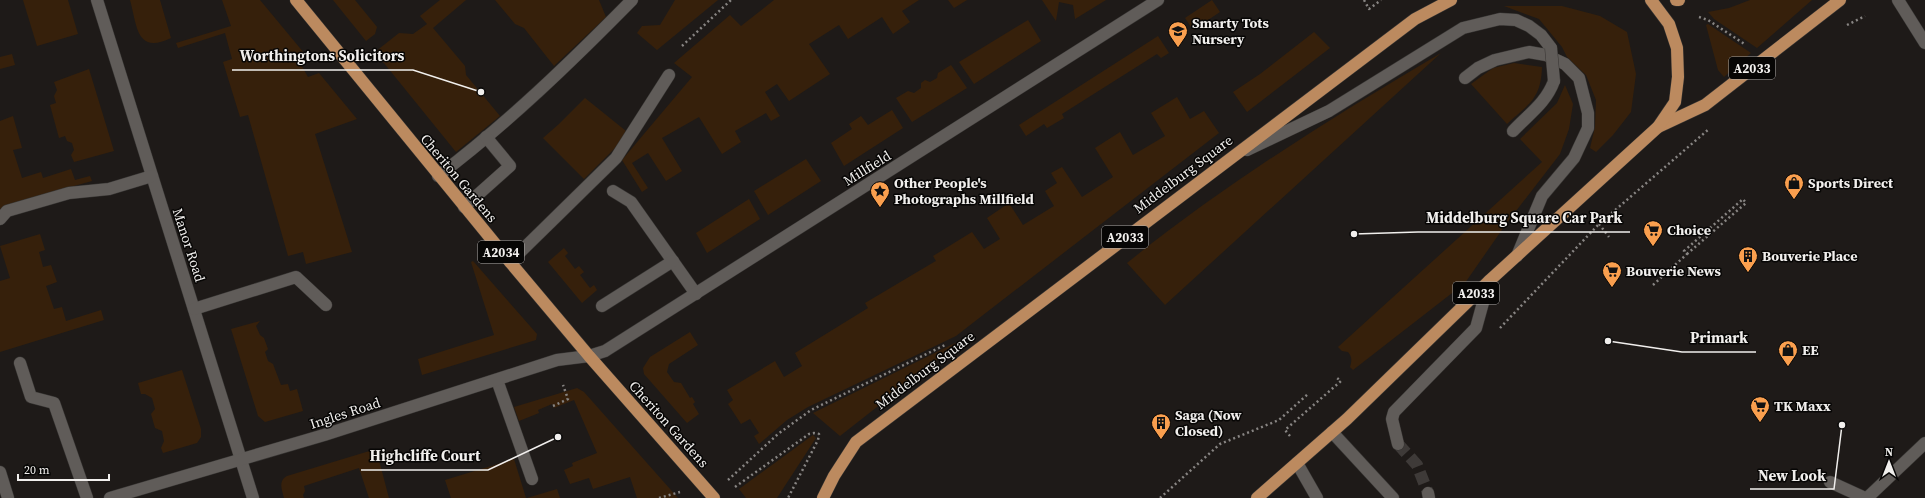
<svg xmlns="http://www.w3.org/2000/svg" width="1925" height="498" font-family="'Source Serif 4',serif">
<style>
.green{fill:#36200b}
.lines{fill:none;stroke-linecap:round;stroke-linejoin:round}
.minor-tunnel{stroke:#3e3a38;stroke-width:12;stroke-dasharray:12 6;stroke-linecap:butt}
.minor-casing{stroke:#373533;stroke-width:13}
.major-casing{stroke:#373533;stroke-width:13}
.path{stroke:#888583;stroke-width:2.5;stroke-dasharray:2 3;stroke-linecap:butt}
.minor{stroke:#605c59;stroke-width:12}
.major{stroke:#bc8a5f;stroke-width:12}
.minor-bridge-casing{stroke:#373533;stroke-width:13;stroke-linecap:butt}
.minor-bridge{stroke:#605c59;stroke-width:12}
.labels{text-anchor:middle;stroke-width:3;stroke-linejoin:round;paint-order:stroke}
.shield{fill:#070605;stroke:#aba9a7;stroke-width:1}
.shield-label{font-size:13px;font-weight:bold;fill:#f1efed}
.poi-label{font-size:14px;font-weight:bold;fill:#f1efed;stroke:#070605;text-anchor:start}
.street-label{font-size:14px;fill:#f1efed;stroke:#070605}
.leader{fill:none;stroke:#f1efed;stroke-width:1.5}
.callout-dot{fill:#f1efed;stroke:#070605;stroke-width:1.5}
.callout-label{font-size:15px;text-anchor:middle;font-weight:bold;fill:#f1efed;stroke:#070605;stroke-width:3;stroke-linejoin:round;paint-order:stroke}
</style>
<rect width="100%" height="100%" fill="#1e1a18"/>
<!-- green -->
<g class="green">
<polygon points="23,0 68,0 78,34 37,46"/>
<path d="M130,0H160L171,38C136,55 137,25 130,0Z"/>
<polygon points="222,0 260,0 309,59 300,63 308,77 319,73 357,119 315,134 352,252 306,264 303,252 288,256 248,115 240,117 223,62 232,59 225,33 178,48 176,43 231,26"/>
<polygon points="333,0 355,0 377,27 375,34 366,41"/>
<polygon points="440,0 466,0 433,28 465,66 466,75 500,116 456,152 375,52 399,33 413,34 427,24 420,16"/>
<polygon points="495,0 599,0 606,17 554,66 524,28 515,24"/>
<polygon points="675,0 718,0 657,50 637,33 642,26 660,25"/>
<polygon points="774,0 919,0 902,11 910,22 893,34 882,17 848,39 839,25 809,44 830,74 789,101 777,84 765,92 780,116 771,121 766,113 735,131 741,142 722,154 699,117 662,138 682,171 666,181 648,153 632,163 648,188 642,192 622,160 692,77 674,63 730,15 741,26"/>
<polygon points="948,0 967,0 954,8"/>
<polygon points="1042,0 1106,0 1075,19 1073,5 1059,2 1056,21"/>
<polygon points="1212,0 1220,12 1193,30 1185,18"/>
<polygon points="1750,0 1812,0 1757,48 1714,19 1708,12 1729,8"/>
<polygon points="1504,6 1562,6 1600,16 1627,32 1636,74 1631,112 1613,135 1596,152 1590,148 1595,127 1596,100 1586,75 1567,57 1562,47 1539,19"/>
<polygon points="1028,20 1041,41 974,84 959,62"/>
<polygon points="1708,24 1751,53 1724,77 1718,70 1706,25"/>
<polygon points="1314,32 1330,48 1247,112 1233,92 1260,74"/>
<polygon points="1158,36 1169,53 1161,58 1157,54 1062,114 1064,118 1047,128 1044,124 1026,136 1019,125"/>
<path d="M1441,53L1165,305L1127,263C1226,183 1331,118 1441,53Z"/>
<polygon points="12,54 15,65 0,69 0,57"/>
<path d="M1514,63L1542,67C1541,99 1529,104 1507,124L1471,84L1493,68Z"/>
<polygon points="951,65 967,88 912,122 896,98 908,91 914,93 921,88 921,83 925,80 930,82 937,78 938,73"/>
<polygon points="89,69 114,151 74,162 71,155 74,150 72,143 67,141 65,136 59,138 50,105 56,103 54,96 57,90 54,82"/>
<path d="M1565,85L1573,104L1569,129L1560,154L1506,224L1465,283L1353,370L1350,367C1352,360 1352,357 1348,352L1342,351L1338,347L1542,162L1520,139L1557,103Z"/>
<polygon points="1177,97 1190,119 1204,111 1219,133 965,329 956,336 808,407 787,420 759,444 754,436 759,433 750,419 741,424 728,404 733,400 727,390 775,361 784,377 802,366 795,353 868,308 865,303 934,262 936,261 933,256 972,232 984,249 1000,239 987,218 1009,203 1023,225 1054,206 1045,191 1057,183 1051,173 1062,167 1082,197 1113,177 1095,148 1120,132 1133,155 1165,136 1151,113"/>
<polygon points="585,98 626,131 620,143 584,179 543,138 559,124"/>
<polygon points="892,110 903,128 844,166 831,143 852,129 849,124 861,116 868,125"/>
<polygon points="13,116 22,148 13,150 22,178 41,172 43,178 71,169 75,180 90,176 92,181 20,201 20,203 0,209 0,121"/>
<polygon points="806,159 821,181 768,215 754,191"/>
<polygon points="749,199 760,219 707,253 696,233"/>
<polygon points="40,234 45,250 39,252 43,267 51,265 57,282 46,286 54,309 62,307 66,321 101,310 104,320 0,352 0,281 10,278 0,246"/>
<polygon points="564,248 568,253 565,256 575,269 579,266 584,272 580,275 590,288 594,285 597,290 582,303 548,262"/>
<polygon points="473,261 537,334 536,340 422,375 418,359 494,335 471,262"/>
<polygon points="260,321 256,326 260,335 264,338 268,349 265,352 268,361 273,364 281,385 288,384 290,391 297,389 303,411 265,422 258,416 231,329"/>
<polygon points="690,332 698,345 669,364 667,372 674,382 681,383 690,398 692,397 695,402 693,404 699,414 687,423 644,374 643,368 650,357"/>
<polygon points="955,343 956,345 840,436 813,413"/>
<polygon points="182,370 201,429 201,437 197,443 163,453 161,448 164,441 162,431 155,428 151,414 155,409 152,398 145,394 141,394 138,383"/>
<polygon points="577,388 584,392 678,498 637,498 630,477 593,489 589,478 570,484 564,470 573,466 572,463 597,453 574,400 554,408 552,404 538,410 539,413 519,421 514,407"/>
<polygon points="813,435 816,438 777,498 746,498 739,489"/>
<path d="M376,449L389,498H369L359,468L304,486L305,491L303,495L304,498H284C282,489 278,481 287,476Z"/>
<polygon points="514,459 526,498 451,498 445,480"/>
<polygon points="557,489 560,498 527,498"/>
</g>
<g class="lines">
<!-- minor-tunnel -->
<polyline class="minor-tunnel" points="1398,444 1417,465 1428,493"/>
<defs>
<g id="minor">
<polyline points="97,0 253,498"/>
<polyline points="1898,0 1925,43"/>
<polyline points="1465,78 1478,68 1495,60 1529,52 1546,55 1565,64 1579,78 1588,113 1588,128 1574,158 1542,196 1517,256"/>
<path d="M1513,131C1529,114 1546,103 1554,81"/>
<polyline points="1247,150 1329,111 1463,28 1500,19 1516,20 1529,26 1541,35 1551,48"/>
<path d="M438,176C508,123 571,62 632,0"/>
<polyline points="613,191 631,202 696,294"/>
<polyline points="464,207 510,166 486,137"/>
<polyline points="0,219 7,211 69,193 109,189 152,176"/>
<polyline points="510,262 616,158 669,75"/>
<polyline points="602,306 673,261"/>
<polyline points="194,309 296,277 326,305"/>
<polyline points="20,363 31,397 54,403 87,498"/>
<polyline points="497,380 532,479"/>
<polyline points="1332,432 1393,498"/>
<polyline points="1398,444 1392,419 1394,412 1476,328 1489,281"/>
<polyline points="1297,463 1317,498"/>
<polyline points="0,472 8,498"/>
<polyline points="1830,482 1865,498"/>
<polyline points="1428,493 1429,498"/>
<polyline points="110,498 324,435 557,360 589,356 605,351 1158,0"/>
<polyline points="1867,498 1925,443"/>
</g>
<g id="major">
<polyline points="296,0 510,262 589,356 714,498"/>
<polyline points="1676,0 1679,0"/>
<polyline points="1658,127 1705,105 1840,0"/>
<polyline points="823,498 834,476 856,442 1415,19 1451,0"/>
<polyline points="1257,498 1347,419 1489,281 1658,127 1675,102 1678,77 1677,48 1669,24 1651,0"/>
</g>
</defs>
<!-- minor casing -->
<use href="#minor" class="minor-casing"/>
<!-- major casing -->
<use href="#major" class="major-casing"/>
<!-- path -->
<g class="path">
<polyline points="1364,0 1369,9 1381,0"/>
<polyline points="1699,17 1708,20 1746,45"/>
<polyline points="1847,25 1865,16"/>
<polyline points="682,46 731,0"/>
<polyline points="1599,224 1609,237"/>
<polyline points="1653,285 1687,254 1684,251 1743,199 1746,203 1687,254"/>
<polyline points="1500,328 1599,224 1709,129"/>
<polyline points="553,406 568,399 563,385"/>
<polyline points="1290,436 1285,430 1341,381 1337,378"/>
<polyline points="728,480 778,434 811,410 947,344"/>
<polyline points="735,487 809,434 814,433 819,434 818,440 788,498"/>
<polyline points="659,498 680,492"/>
<polyline points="1160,498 1220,444 1279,420 1308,394"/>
</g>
<!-- minor -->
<use href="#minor" class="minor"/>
<!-- major -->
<use href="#major" class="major"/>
<defs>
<polyline id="minor-bridge" points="1551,48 1554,81"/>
</defs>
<!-- minor-bridge casing -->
<use href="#minor-bridge" class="minor-bridge-casing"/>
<!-- minor-bridge -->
<use href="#minor-bridge" class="minor-bridge"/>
</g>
<!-- icons -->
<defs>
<symbol id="school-pin" viewBox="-11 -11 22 30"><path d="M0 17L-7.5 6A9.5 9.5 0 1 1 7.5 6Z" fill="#fa9f4e" stroke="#070605"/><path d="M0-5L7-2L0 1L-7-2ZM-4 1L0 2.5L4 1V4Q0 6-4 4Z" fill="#111"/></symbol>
<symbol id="shop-pin" viewBox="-11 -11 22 30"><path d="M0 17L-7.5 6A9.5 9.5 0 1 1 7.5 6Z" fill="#fa9f4e" stroke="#070605"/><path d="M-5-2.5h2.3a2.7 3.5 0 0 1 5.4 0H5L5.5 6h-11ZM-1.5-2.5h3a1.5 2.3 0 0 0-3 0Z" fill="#111"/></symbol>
<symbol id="sight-pin" viewBox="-11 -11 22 30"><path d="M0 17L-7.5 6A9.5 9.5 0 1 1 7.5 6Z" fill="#fa9f4e" stroke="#070605"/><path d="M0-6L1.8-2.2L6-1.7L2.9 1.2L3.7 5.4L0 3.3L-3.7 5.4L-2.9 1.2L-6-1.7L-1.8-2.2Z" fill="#111"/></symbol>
<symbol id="supermarket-pin" viewBox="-11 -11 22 30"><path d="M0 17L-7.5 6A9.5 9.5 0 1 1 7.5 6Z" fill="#fa9f4e" stroke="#070605"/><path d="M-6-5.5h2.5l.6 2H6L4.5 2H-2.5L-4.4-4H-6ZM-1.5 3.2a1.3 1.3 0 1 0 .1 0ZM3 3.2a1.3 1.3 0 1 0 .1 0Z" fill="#111"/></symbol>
<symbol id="building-pin" viewBox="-11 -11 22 30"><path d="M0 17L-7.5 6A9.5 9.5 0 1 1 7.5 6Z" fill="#fa9f4e" stroke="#070605"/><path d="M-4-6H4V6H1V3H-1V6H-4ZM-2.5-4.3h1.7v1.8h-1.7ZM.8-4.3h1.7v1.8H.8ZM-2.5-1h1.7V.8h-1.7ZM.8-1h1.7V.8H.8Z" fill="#111"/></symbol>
</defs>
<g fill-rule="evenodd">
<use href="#school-pin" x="1167" y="20" width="22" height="30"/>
<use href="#shop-pin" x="1783" y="172" width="22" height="30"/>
<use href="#sight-pin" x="869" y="180" width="22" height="30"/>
<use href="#supermarket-pin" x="1642" y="219" width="22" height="30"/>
<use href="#building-pin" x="1737" y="245" width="22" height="30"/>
<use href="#supermarket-pin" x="1601" y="260" width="22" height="30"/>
<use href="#shop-pin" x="1777" y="339" width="22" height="30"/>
<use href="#supermarket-pin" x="1749" y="395" width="22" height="30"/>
<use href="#building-pin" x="1150" y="412" width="22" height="30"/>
</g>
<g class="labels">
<!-- shield labels -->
<g class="shield">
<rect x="1729" y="57" width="46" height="22" rx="3"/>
<rect x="1102" y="226" width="46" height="22" rx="3"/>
<rect x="478" y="241" width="46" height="22" rx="3"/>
<rect x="1453" y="282" width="46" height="22" rx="3"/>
</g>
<g class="shield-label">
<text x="1752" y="73">A2033</text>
<text x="1125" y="242">A2033</text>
<text x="501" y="257">A2034</text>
<text x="1476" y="298">A2033</text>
</g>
<!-- poi labels -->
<g class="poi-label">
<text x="1192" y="28">Smarty Tots<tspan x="1192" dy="16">Nursery</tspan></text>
<text x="894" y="188">Other People's<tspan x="894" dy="16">Photographs Millfield</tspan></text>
<text x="1808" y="188">Sports Direct</text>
<text x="1667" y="235">Choice</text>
<text x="1762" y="261">Bouverie Place</text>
<text x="1626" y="276">Bouverie News</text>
<text x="1802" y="355">EE</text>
<text x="1774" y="411">TK Maxx</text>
<text x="1175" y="420">Saga (Now<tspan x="1175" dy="16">Closed)</tspan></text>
</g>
<!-- street labels -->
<g class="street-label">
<text transform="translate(867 168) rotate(-32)" y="5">Millfield</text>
<text transform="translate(1183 174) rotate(-37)" y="5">Middelburg Square</text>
<text transform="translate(459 178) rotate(50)" y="5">Cheriton Gardens</text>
<text transform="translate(189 245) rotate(72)" y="5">Manor Road</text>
<text transform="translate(925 370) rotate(-37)" y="5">Middelburg Square</text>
<text transform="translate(345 413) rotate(-18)" y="5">Ingles Road</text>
<text transform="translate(669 424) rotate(48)" y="5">Cheriton Gardens</text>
</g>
</g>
<!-- callouts -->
<path class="leader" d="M481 92L413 70H232M1354 234L1418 232H1630M1608 341L1682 352H1756M558 437L488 470H361M1842 425L1834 489H1750"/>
<g class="callout-dot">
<circle cx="481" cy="92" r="4"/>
<circle cx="1354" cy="234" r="4"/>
<circle cx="1608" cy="341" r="4"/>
<circle cx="558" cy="437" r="4"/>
<circle cx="1842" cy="425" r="4"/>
</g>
<g class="callout-label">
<text x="322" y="61">Worthingtons Solicitors</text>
<text x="1524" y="223">Middelburg Square Car Park</text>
<text x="1719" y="343">Primark</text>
<text x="425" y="461">Highcliffe Court</text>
<text x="1792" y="481">New Look</text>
</g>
<!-- north arrow -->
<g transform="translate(1889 462)" stroke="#070605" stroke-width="3" paint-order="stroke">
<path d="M0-3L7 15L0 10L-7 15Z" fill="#f1efed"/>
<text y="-6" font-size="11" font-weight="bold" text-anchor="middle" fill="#f1efed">N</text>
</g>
<!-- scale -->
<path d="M18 474v6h91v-6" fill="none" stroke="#f1efed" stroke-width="2"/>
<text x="24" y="474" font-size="12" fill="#f1efed" stroke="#070605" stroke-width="3" paint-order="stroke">20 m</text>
</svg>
